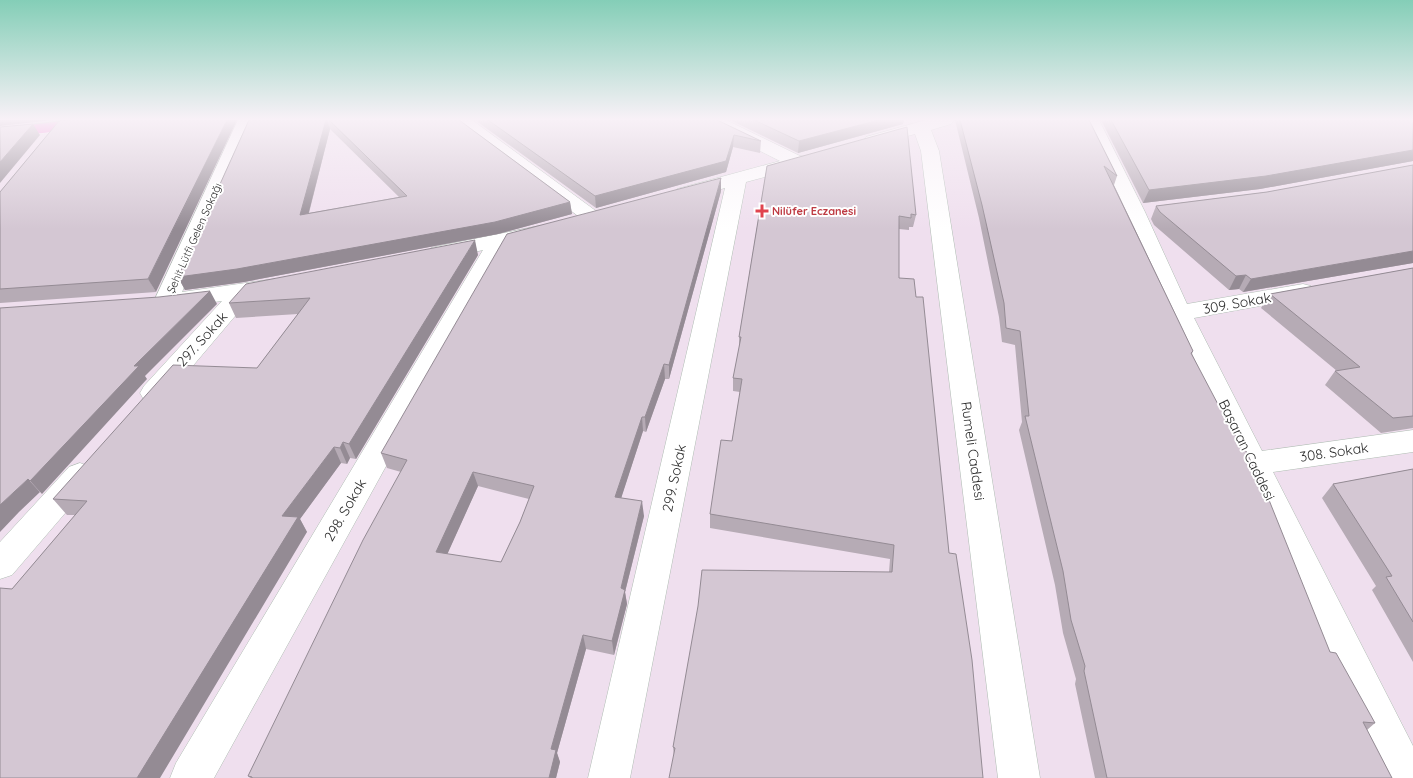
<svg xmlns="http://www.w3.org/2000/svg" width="1413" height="778" font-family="Quicksand,sans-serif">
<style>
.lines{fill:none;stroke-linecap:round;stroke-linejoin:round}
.minor-casing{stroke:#afbdb3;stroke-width:1}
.major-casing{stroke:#fff;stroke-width:1}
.minor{fill:#fff;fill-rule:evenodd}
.major{fill:#f75bcf;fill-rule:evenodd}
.tram{stroke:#a1b8a9;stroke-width:1}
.wall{fill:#b6abb5;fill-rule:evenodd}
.shaded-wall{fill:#948b94}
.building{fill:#d4c7d3;stroke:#948b94;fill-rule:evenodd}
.health-dot{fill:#e0444e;stroke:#fff;stroke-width:2}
.labels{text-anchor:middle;stroke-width:4;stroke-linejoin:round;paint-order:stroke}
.far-health-label{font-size:11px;font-weight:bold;fill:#be3a42;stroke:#fff;text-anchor:start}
.far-street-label{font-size:11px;fill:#2d2d2d;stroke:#fff}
.street-label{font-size:14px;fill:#2d2d2d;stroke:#fff}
</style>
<rect width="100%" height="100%" fill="#efdfee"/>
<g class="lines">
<defs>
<g id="minor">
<polygon points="238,120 256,120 182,292 274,279 282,281 286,286 282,291 252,296 164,400 154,402 144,400 140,393 144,386 222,301 166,308 157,306 154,301"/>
<polygon points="452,120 472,120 600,214 604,218 600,222 593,224 586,222"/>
<polygon points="704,120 726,120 800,156 809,157 811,161 809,165 746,182 630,778 588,778 725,188 684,199 677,197 674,193 677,189 780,161 707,124"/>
<polygon points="926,120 954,120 951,124 931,130 939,151 1040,778 998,778 921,151 915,134 872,146 866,145 863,141 866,137"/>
<polygon points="1081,120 1099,120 1145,212 1187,304 1303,284 1311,286 1315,291 1311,296 1303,298 1194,318 1262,451 1413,430 1413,452 1273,472 1413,746 1413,778 1385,778 1167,313 1125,212"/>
<polygon points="539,226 547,227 550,232 547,237 508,245 214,778 170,778 176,763 483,250 439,260 431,258 428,253 431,248 439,246"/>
<polygon points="80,463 91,467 95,475 91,483 12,575 0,579 0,542 69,467"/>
</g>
<polygon id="major" points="67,120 120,120 117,124 111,125 0,138 0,128"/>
</defs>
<!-- minor casing -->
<use href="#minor" class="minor-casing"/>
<!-- major casing -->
<use href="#major" class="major-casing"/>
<!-- minor -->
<use href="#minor" class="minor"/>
<!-- major -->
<use href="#major" class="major"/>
<!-- tram -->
<polyline class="tram" points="0,128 68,120"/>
</g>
<!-- wall -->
<g class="wall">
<path d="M249,120H459L570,202L572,214L498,234L244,282L185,290L178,277ZM330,129L399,197L309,213Z"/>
<polygon points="475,120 717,120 761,141 760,153 733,147 726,172 596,208"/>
<polygon points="730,120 904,120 903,124 798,153"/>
<polygon points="955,120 1089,120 1117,176 1114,185 1193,351 1192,354 1330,652 1375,723 1367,730 1392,778 1095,778 1075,684 1076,679 1063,633 1055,585 1019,430 1022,422 1015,345 1002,342 999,317 979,218"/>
<polygon points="1101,120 1413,120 1413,161 1260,189 1143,203"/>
<polygon points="59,121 156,292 0,303 0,192"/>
<polygon points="1413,165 1413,263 1243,292 1239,289 1229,290 1154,225 1151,219 1156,206 1267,192"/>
<polygon points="767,166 916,215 913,227 909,227 909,230 899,229 899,278 949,553 674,756 673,747 889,572 890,559 710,528 710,514 732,441 740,392 733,391 733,378 739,350 739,337"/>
<path d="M721,191L669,379H665L646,432L643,431L621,498L644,516L625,592L627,604L614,655L586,649L557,753L560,762L556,778H250L248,776L401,472L387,468L381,453ZM478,486L529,499L520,522L501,562L447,554Z"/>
<polygon points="478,255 356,459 350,458 347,464 341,463 300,519 307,532 12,589 75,515 67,515 53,499 257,368 298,314 236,318 229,303"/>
<polygon points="1413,268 1413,428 1381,433 1325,385 1335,371 1337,371 1261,308 1270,294"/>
<polygon points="1413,469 1413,662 1372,590 1376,586 1322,498 1333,484"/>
</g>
<!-- shaded-wall -->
<g class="shaded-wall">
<polygon points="0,120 53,120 0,126"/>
<polygon points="227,120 237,120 156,292 148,279"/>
<polygon points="326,120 327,120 330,129 305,227 300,215"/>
<polygon points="879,120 904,120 903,124 798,153 799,141"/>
<polygon points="33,124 40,135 0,183 0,162"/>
<polygon points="734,135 733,147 726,172 596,208 595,196"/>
<polygon points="1413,150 1413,161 1260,189 1143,203 1149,190"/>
<polygon points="721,178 721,191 669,379 669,365"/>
<polygon points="570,202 572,214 498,234 244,282 185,290 178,277"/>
<polygon points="475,240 478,255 356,459 349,444"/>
<polygon points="1413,251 1413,263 1243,292 1251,279"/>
<polygon points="1246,275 1239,289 1229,290 1236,276"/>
<polygon points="210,291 217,304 145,376 147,379 42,494 30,481 134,366"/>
<polygon points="664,364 665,379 646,432 645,417"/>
<polygon points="642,417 643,431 617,511 615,497"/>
<polygon points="343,442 350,458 347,464 340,448"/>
<polygon points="334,447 341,463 300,519 307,532 160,778 137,778 282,516"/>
<polygon points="473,472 478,486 442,566 436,552"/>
<polygon points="28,479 40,492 19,512 0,532 0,505"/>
<polygon points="642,501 644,516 625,592 627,604 614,655 612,641 621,588"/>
<polygon points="583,635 586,649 557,753 560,762 556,778 549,778 551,749"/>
</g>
<!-- building -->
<g class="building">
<polygon points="69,120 227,120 148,279 0,289 0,192 59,121"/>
<polygon points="249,120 326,120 300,215 407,196 329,120 459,120 570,202 495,222 237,269 178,277"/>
<polygon points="488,120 717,120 761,141 734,135 726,161 595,196"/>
<polygon points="754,120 879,120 799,141"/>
<polygon points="960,120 1089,120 1117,176 1104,166 1193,351 1191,353 1221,410 1224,411 1242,450 1246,451 1267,495 1330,652 1336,653 1375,723 1363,722 1392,778 1107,778 1084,671 1085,666 1071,620 1063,571 1025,416 1029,416 1020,331 1006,328 1004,303 982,205"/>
<polygon points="1111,120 1413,120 1413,150 1266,176 1149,190"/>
<polygon points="33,124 0,162 0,127"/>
<polygon points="907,127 916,215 911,214 911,218 899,216 899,278 914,279 916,297 923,297 949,553 956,554 972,660 983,778 669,778 675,748 673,747 698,606 702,570 892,572 894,545 710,514 721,440 732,441 742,379 733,378 741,337 739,337 767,166"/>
<polygon points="1413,165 1413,251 1251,279 1246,275 1236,276 1160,212 1156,206 1267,192"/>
<path d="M721,178L669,365L664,364L645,417H642L615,497L642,501L621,588L625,590L612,641L583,635L551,749L556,750L549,778H252V777L248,776L363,540L407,460L381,453L507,234ZM473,472L534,486L520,522L501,562L436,552Z"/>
<polygon points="475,240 349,444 343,442 340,448 334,447 282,516 298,517 137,778 0,778 0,588 12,589 87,501 53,499 173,365 257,368 310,298 229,303 246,284"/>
<polygon points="1413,268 1413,416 1393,418 1335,371 1360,367 1270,294"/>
<polygon points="210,291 134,366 139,366 30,481 28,479 0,505 0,308 159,297"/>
<polygon points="1413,469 1413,622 1386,577 1392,576 1333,484"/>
</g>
<!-- sky -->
<linearGradient id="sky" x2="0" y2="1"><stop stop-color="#84ceb7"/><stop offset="0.52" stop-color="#f8f1f7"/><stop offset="1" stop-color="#f8f1f7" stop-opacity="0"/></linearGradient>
<rect width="1413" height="229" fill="url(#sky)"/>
<!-- markers -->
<path class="health-dot" d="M759.5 203.5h5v5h5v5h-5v5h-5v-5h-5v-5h5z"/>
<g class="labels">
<!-- far-health labels -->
<g class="far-health-label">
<text x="772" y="215">Nilüfer Eczanesi</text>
</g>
<!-- far-street labels -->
<g class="far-street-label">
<text transform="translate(194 238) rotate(-66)" y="4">Şehit Lütfi Gelen Sokağı</text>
</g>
<!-- street labels -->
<g class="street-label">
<text transform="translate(1237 303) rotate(-10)" y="5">309. Sokak</text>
<text transform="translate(202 339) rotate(-48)" y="5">297. Sokak</text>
<text transform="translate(1247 450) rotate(64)" y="5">Başaran Caddesi</text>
<text transform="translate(973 451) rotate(82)" y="5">Rumeli Caddesi</text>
<text transform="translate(1334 452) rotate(-8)" y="5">308. Sokak</text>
<text transform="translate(674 478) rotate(-78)" y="5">299. Sokak</text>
<text transform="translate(345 510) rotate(-60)" y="5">298. Sokak</text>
</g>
</g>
</svg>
